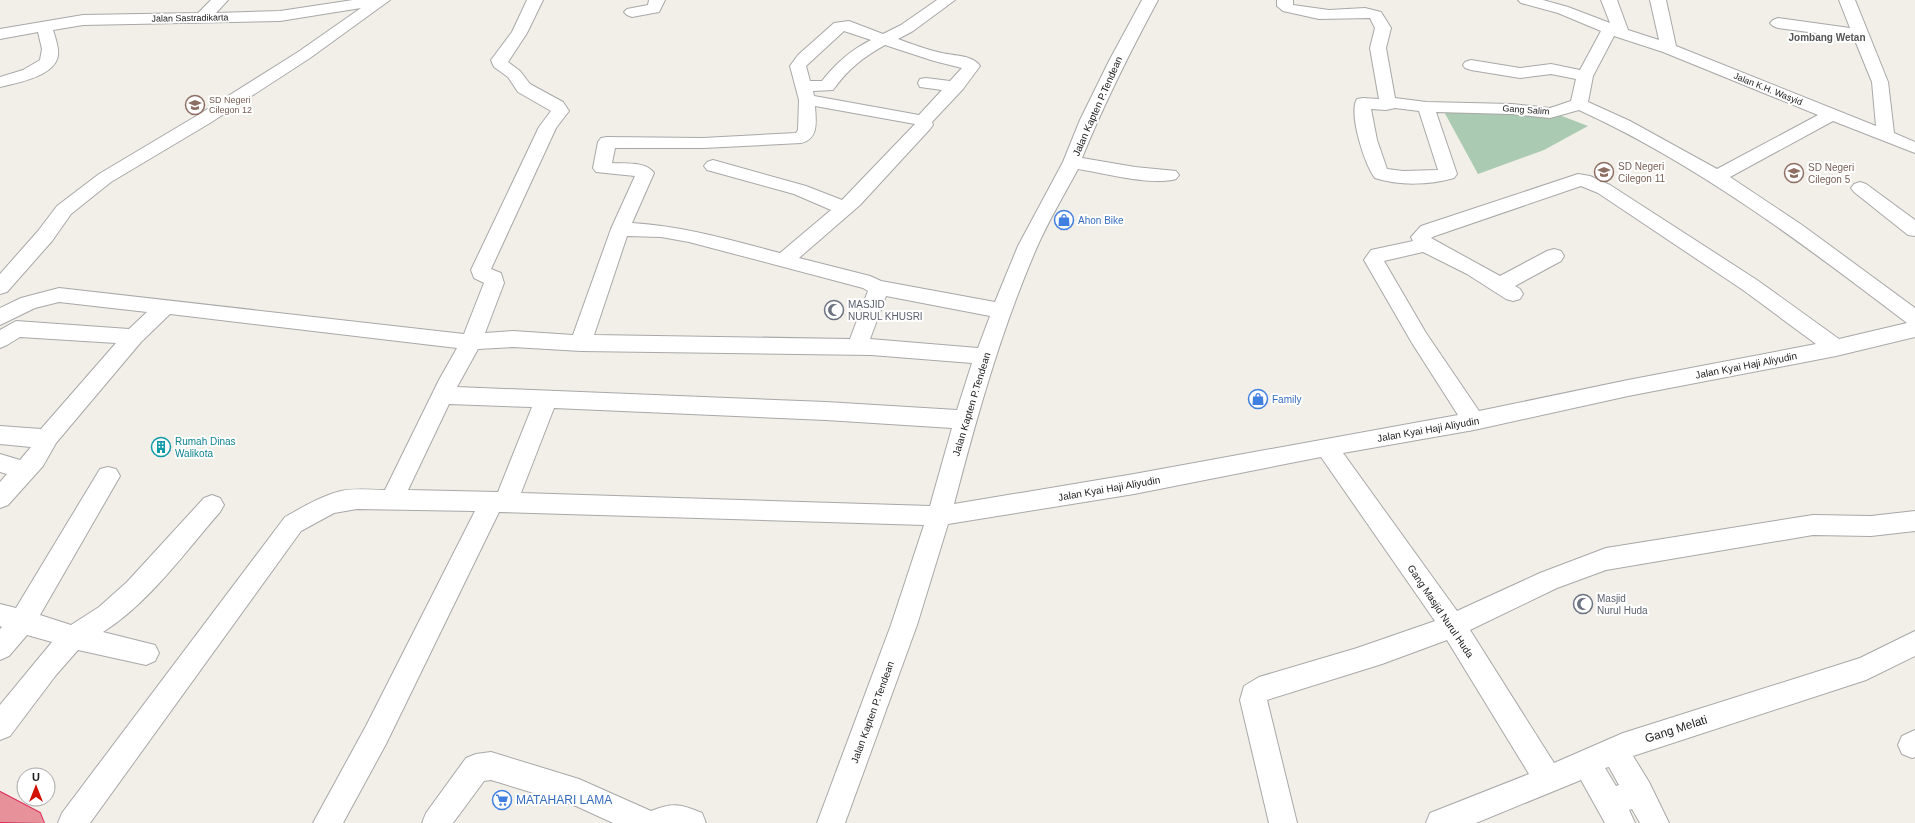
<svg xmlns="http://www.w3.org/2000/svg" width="1915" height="823" font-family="Helvetica,sans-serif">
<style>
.cemetery{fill:#aacab1}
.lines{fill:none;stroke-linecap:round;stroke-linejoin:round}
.minor-casing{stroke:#a8a8a8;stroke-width:2}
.highway-casing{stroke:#db2a59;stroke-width:2}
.minor{fill:#fff;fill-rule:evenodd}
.highway{fill:#e7929b;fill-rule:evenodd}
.labels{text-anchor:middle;stroke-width:4;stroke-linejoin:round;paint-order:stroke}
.far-street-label{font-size:9px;fill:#212121;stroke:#fff}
.far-education-label{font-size:9px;fill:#785e54;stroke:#fff;text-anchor:start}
.far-quarter-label{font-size:10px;font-weight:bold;fill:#545454;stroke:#fff}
.street-label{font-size:10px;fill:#212121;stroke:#fff}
.education-label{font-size:10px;fill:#785e54;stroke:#fff;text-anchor:start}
.shop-label{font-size:10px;fill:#366cbe;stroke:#fff;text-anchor:start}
.worship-label{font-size:10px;fill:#5b616d;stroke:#fff;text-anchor:start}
.culture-label{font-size:10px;fill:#0d838f;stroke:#fff;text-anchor:start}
.near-street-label{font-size:12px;fill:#212121;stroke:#fff}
.near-shop-label{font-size:12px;fill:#366cbe;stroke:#fff;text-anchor:start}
</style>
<rect width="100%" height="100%" fill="#f2efe8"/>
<!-- cemetery -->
<polygon class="cemetery" points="1442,108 1541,108 1588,126 1544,150 1478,174"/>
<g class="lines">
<defs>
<g id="minor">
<path d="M211,0H228L216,13L280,11L353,0H390L310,58L210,123L111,182L71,214L52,241L7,292L0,294V274L38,231L57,206L99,174L198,115L298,52L361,8L280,21L83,25L53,30C55,37 59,47 58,55C56,76 17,83 0,87V77L23,70L40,60L42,49L38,32L0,39V29L83,15L198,13Z"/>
<path d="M527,0H543L527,33L508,62L520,71L530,84L563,102L569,111L556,128L491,269L501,273L504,283L485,333L513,331L573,335L611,229L635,176L596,172L593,168L598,142L601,138L607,137L703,138L796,133L798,130L799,100L790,66L798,55L834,23L849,21L883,34L901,25L937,0H955L913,31L898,39C912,44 927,50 942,53C954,56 973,55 980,66L963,89L932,122L933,125L930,129L860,205L799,258L870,276L881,281L995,302L1018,246L1063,162L1080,120L1109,61L1142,0H1158C1130,52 1104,104 1082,158L1135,167L1176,171L1179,175L1176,179C1151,186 1104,173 1078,169C1064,195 1049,220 1037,247C1001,330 977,416 954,504L1134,474L1458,415L1412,343L1364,260L1371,250L1413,241L1411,237L1421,226L1578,174L1590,176L1610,185L1757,280L1839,339L1907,323C1802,243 1699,165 1579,110L1550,118L1512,114L1436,112L1457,174L1454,178C1430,185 1399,186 1375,178C1365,166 1348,113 1357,99L1363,98L1379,99L1370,48L1375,28L1370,18L1319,19L1283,11L1277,6V0H1293V5L1329,10L1365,8L1381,12L1391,28L1386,48L1395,98L1426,102L1512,104L1550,108L1571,101L1576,79L1551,74L1520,78L1471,70L1465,68L1463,65L1465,62L1471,60L1520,68L1551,64L1580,70L1601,31L1558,13L1521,3L1518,0H1543L1568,7L1610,23L1601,0H1617L1628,30L1659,40L1650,0H1666L1676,46L1876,126L1872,82L1854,38L1778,28L1773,26L1770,23L1773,20L1778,18L1850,28L1839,0H1855L1888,82L1894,133L1915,142V153L1833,121L1730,177L1802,225L1915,308V337L1836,356L1628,396L1474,430L1343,453L1457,611L1540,573L1606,548L1813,515L1871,516L1915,511V531L1871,536L1813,535L1606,570L1557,588L1470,630L1554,763L1623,733L1860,658L1915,631V656L1866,680L1633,756L1649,782L1669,823H1640L1632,809L1629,810L1635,823H1605L1581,780L1476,823H1426L1430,813L1529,774L1447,640L1382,664L1267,700L1297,823H1269L1240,700L1244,686L1259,677L1357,648L1435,621L1321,457L1134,494L948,524L917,625L845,823H817L891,625L924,525L499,512L386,744L343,823H313L366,726L475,511L357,509L334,513L301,531L90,823H58L62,813L285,517C303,507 321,496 341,491C355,488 370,490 385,490L439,380L457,348L170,314L141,342L56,443L43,466L8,505L0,508V482L7,474L0,472V454L20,460L31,447L0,444V426L41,429L116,343L20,337L7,345L0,348V330L16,321L129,329L147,312L59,302L35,308L0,325V308L21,298L59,288L464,334L484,283L474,278L471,270L539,127L551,111L518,92L508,77L494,67L491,60L512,32ZM844,31L871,40C851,50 836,63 822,81H810L806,66ZM1614,36L1663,52L1818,115L1717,169L1630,121L1588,102L1593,76ZM885,45L934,61L962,68L950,81L926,78L920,79L918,83L920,87L942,90L919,115L814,96L813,91L833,90C848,69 863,57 885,45ZM815,106L915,124L842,200L806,186L713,160L707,162L704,166L707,170L794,194L831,210L780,253C731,240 683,226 632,223L654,173C646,161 624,164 612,163L615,148H703L801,143C819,139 816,121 815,106ZM1395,108L1419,111L1438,170L1403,171L1387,169L1377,140L1371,109L1386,110ZM1581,186L1598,193L1743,290L1816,344L1628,380L1479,411L1426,333L1384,261L1423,252L1467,274L1506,299L1513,301L1520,299L1523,294L1520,289L1515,286L1561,261L1564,256L1561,251L1554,249L1547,251L1500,276L1431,238L1435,236ZM627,236L661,237L689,242L863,288L868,291L850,339L594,335ZM886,296L990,316L978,348L870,339ZM513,347L581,351L871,355L972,363L957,410L826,402L457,387L478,349ZM449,404L532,407L498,492L408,490ZM554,408L826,420L952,428L930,506L521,493ZM1609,767L1619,785L1616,786L1605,768Z"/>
<polygon points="649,0 665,0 659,12 632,17 627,15 624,12 627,9 648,5"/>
<polygon points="1860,182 1866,184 1915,220 1915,236 1908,235 1854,192 1851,188 1854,184"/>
<path d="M108,467L116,469L120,476L40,615L71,625L99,607L127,582L204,498L212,495L220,498L224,505L220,512C185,552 149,603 103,632L155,645L159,653L155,661L146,665L78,650L56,675L10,736L0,740V705L52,642L27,635L9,656L0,660V629L2,627L0,626V604L16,608L100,469Z"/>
<polygon points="1915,730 1915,757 1912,758 1902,754 1898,745 1902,736"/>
<path d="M491,752L579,779L651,811C673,802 681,804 702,813L706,823H613L576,806L491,780L484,781L453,823H422L426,813L466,758L476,754Z"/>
</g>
<polygon id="highway" points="0,792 40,813 44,823 0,822"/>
</defs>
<!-- minor casing -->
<use href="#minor" class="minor-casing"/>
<!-- highway casing -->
<use href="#highway" class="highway-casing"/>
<!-- minor -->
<use href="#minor" class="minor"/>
<!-- highway -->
<use href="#highway" class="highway"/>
</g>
<!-- icons -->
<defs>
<symbol id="school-ring" viewBox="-11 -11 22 22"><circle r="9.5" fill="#fff" stroke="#8d6e63" stroke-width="1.5"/><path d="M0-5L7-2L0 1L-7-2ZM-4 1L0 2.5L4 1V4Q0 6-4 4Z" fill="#8d6e63"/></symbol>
<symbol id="shop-ring" viewBox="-11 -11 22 22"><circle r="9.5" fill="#fff" stroke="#3f7fe0" stroke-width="1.5"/><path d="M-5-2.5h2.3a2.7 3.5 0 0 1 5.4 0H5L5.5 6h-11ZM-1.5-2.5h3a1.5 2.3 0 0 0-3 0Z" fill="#3f7fe0"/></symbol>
<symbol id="mosque-ring" viewBox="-11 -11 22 22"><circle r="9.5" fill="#fff" stroke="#6b7280" stroke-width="1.5"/><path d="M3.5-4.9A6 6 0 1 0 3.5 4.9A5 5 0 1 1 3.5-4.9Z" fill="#6b7280"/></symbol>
<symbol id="building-ring" viewBox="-11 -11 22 22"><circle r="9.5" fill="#fff" stroke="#0f9aa8" stroke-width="1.5"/><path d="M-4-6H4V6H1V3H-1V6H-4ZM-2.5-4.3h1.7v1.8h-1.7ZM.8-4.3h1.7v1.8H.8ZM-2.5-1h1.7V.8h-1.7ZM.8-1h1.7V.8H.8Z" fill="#0f9aa8"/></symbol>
<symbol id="supermarket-ring" viewBox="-11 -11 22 22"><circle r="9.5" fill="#fff" stroke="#3f7fe0" stroke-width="1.5"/><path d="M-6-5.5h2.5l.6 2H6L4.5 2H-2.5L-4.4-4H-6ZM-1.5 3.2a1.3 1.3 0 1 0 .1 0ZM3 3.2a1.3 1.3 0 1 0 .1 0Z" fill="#3f7fe0"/></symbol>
</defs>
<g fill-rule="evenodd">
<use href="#school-ring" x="184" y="94" width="22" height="22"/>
<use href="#school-ring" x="1593" y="161" width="22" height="22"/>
<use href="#school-ring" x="1783" y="162" width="22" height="22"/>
<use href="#shop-ring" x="1053" y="209" width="22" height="22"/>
<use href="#mosque-ring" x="823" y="299" width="22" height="22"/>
<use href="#shop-ring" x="1247" y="388" width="22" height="22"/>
<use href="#building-ring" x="150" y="436" width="22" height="22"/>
<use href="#mosque-ring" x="1572" y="593" width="22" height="22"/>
<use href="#supermarket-ring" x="491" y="789" width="22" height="22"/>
</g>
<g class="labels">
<!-- far-street labels -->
<g class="far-street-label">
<text transform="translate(190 18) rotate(-1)" y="3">Jalan Sastradikarta</text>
<text transform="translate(1768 89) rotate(22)" y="3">Jalan K.H. Wasyid</text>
<text transform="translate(1526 110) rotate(4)" y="3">Gang Salim</text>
</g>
<!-- far-education labels -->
<g class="far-education-label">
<text x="209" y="103">SD Negeri<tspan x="209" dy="10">Cilegon 12</tspan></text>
</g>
<!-- far-quarter labels -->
<g class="far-quarter-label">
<text x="1827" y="41">Jombang Wetan</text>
</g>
<!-- street labels -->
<g class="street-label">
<text transform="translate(1097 106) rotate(-66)" y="4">Jalan Kapten P.Tendean</text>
<text transform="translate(1746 365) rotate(-11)" y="4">Jalan Kyai Haji Aliyudin</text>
<text transform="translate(971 404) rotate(-73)" y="4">Jalan Kapten P.Tendean</text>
<text transform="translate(1428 429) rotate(-10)" y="4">Jalan Kyai Haji Aliyudin</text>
<text transform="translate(1109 488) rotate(-10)" y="4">Jalan Kyai Haji Aliyudin</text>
<text transform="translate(1441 611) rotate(56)" y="4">Gang Masjid Nurul Huda</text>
<text transform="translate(872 712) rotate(-70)" y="4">Jalan Kapten P.Tendean</text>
</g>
<!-- education labels -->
<g class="education-label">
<text x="1618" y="170">SD Negeri<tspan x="1618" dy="12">Cilegon 11</tspan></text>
<text x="1808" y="171">SD Negeri<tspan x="1808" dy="12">Cilegon 5</tspan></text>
</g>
<!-- shop labels -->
<g class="shop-label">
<text x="1078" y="224">Ahon Bike</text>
<text x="1272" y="403">Family</text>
</g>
<!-- worship labels -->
<g class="worship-label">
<text x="848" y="308">MASJID<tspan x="848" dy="12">NURUL KHUSRI</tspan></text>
<text x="1597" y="602">Masjid<tspan x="1597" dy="12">Nurul Huda</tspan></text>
</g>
<!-- culture labels -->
<g class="culture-label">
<text x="175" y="445">Rumah Dinas<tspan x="175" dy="12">Walikota</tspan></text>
</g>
<!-- near-street labels -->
<g class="near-street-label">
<text transform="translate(1676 729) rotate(-18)" y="4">Gang Melati</text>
</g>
<!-- near-shop labels -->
<g class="near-shop-label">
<text x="516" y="804">MATAHARI LAMA</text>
</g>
</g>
<!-- north arrow -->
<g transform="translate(36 787)"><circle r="19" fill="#ffffff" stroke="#a6a6a6"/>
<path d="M0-3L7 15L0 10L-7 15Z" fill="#d11202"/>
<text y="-6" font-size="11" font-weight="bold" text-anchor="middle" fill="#212121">U</text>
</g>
</svg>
